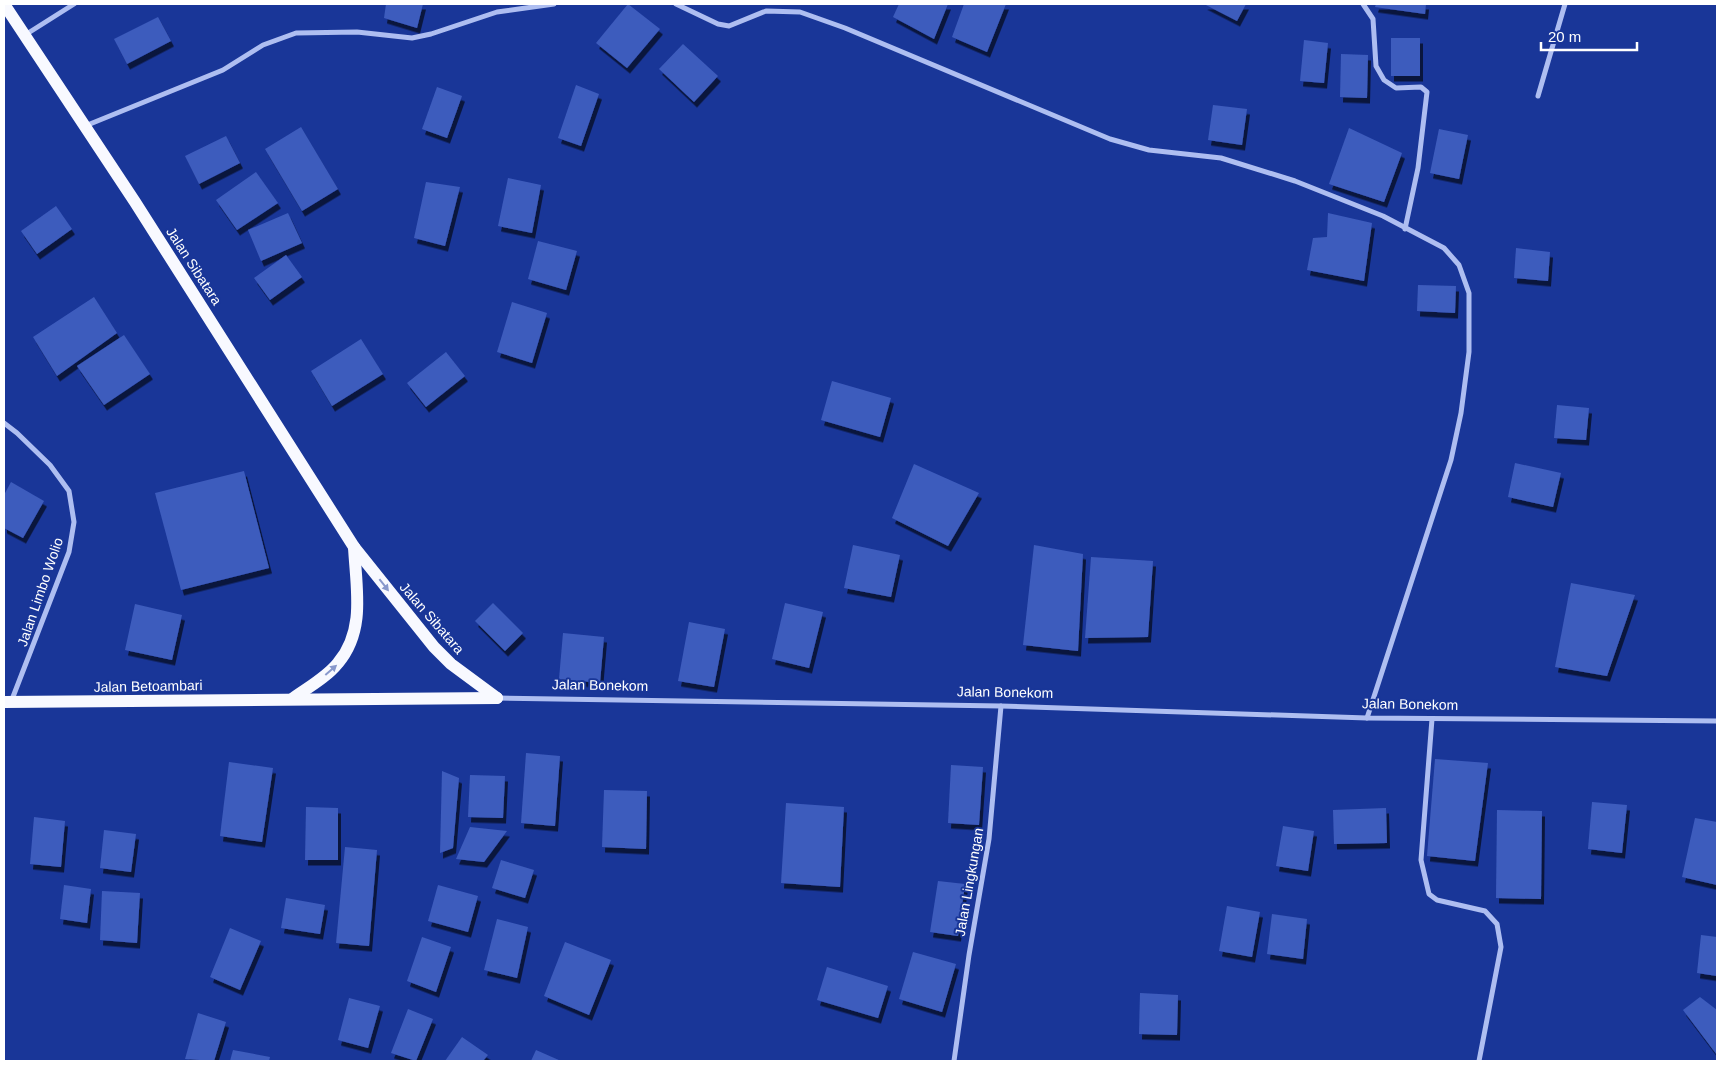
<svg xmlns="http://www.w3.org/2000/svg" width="1721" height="1065" font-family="Helvetica,sans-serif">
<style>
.building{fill:#3e5cbd;filter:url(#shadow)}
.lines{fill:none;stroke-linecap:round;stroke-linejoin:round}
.minor{stroke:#aebef1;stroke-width:5}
.primary{stroke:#f8f9ff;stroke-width:12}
.oneway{fill:#8898cc}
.labels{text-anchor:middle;stroke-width:4;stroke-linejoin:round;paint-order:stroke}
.street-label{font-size:14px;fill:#fff;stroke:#193698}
</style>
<defs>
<filter id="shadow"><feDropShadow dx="3" dy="5.5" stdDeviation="0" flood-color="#0009"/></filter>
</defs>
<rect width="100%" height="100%" fill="#193698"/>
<!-- building -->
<g class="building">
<polygon points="386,4 423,4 417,28 384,18"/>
<polygon points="628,4 660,29 627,68 596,43"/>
<polygon points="899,4 948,4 934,39 893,17"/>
<polygon points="964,4 1006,4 987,52 952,37"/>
<polygon points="1204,4 1246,4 1237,21"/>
<polygon points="1376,4 1426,4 1425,14 1375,7"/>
<polygon points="158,17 171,41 127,64 114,39"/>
<rect x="1391" y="38" width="29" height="38"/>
<polygon points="1304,40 1328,43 1324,83 1300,81"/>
<polygon points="683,44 718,76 694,102 659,69"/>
<polygon points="1341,54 1368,55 1367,98 1340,97"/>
<polygon points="576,85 599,94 581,146 558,138"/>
<polygon points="437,87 462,96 447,138 422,129"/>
<polygon points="1213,105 1247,109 1242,145 1208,140"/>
<polygon points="301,127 338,189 302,211 265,149"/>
<polygon points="1349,128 1402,153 1384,202 1329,184"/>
<polygon points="1439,129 1468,135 1459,179 1430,173"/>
<polygon points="226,136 240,163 199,184 185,156"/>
<polygon points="256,172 278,203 237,230 216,200"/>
<polygon points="508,178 541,185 532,233 498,226"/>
<polygon points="426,182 460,187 445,246 414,238"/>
<polygon points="56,206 72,229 37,254 21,231"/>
<polygon points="288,213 302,243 261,261 248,230"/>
<polygon points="1328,213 1372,223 1364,281 1307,270 1313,238 1327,237"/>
<polygon points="538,241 577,251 566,290 528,279"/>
<polygon points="1516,248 1550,252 1548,281 1514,278"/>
<polygon points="286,255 302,277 270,300 254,278"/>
<polygon points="1418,285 1456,286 1455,313 1417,311"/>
<polygon points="94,297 117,333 57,376 33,337"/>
<polygon points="512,302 547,313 532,363 497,352"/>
<polygon points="124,335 150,374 104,405 77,366"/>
<polygon points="361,339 383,374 332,406 311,371"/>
<polygon points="446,352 465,376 426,407 407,383"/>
<polygon points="832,381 891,398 880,437 821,420"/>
<polygon points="1557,405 1589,408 1586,440 1554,438"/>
<polygon points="1515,463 1561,473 1553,507 1508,497"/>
<polygon points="914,464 979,493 948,546 892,518"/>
<polygon points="244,471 269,568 181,590 155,493"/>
<polygon points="11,482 44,501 23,538 4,528 4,495"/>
<polygon points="853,545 900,555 891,597 844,588"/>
<polygon points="1034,545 1083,554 1078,651 1023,645"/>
<polygon points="1091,557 1153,561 1148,637 1085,638"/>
<polygon points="1571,583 1635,595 1607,676 1555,667"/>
<polygon points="493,603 523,633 505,651 475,621"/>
<polygon points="785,603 823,612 809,668 772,659"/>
<polygon points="135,604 182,615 172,660 125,650"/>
<polygon points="689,622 725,629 714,687 678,681"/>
<polygon points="563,633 604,637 600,683 559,679"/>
<polygon points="526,753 560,756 555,826 521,823"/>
<polygon points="1435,759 1488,763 1475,861 1427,856"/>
<polygon points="229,762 273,768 262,842 220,836"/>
<polygon points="951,765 983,767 979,825 948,823"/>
<polygon points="442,771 459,778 453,848 440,853"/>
<polygon points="470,775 505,776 503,818 468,817"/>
<polygon points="604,790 647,791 646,849 602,847"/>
<polygon points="1592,802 1627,805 1622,853 1588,849"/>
<polygon points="786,803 844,807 840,887 781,883"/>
<polygon points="306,807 338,808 338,860 305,860"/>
<polygon points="1386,808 1387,843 1334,844 1333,810"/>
<polygon points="1497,810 1542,811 1541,899 1496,898"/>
<polygon points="34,817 65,821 61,867 30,864"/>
<polygon points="1695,818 1717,822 1717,885 1682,877"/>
<polygon points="1283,826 1314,831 1308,871 1276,866"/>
<polygon points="470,827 507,831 484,862 456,859"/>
<polygon points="104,830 136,834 131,872 100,868"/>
<polygon points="345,847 377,850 369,946 336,943"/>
<polygon points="501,860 534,870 525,898 492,888"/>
<polygon points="938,881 965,884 958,936 930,932"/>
<polygon points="64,885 91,889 87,923 60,919"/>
<polygon points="438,885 478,896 468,932 428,921"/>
<polygon points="102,891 140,893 137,943 100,940"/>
<polygon points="286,898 325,905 320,934 281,928"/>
<polygon points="1227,906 1260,912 1252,957 1219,951"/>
<polygon points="1272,914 1307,919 1303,959 1267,954"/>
<polygon points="497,919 528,927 517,978 484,970"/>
<polygon points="230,928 261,941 240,990 210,977"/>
<polygon points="1701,935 1717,937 1717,976 1697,973"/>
<polygon points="422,937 451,947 436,992 407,981"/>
<polygon points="565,942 611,960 589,1015 544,996"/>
<polygon points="913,952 956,964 942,1012 899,999"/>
<polygon points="827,967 888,986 878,1018 817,1000"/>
<polygon points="1140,993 1178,995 1177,1035 1139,1034"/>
<polygon points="1700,997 1717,1010 1717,1055 1683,1010"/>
<polygon points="349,998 380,1006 368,1048 338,1040"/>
<polygon points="408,1009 433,1019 416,1061 391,1053"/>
<polygon points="198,1013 226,1022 214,1061 185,1059"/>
<polygon points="462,1037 488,1055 483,1061 445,1061"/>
<polygon points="233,1050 270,1057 269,1061 230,1061"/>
<polygon points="536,1050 561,1061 531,1061"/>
</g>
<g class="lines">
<!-- minor -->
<g class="minor">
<polyline points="676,4 718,24 729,26 766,11 800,12 845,28 1110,139 1149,150 1221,158 1295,181 1383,216 1444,248 1459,265 1469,293 1469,352 1461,413 1451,460 1367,718"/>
<polyline points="1363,4 1373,19 1376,66 1384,80 1396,88 1421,87 1427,92 1418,168 1405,229"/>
<polyline points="25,35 74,4"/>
<polyline points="1538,96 1565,4"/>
<polyline points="85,126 223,70 263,45 296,33 357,32 412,38 431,34 497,12 554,4"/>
<polyline points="4,423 17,433 50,465 69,491 74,522 69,552 11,702"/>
<polyline points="498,698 1001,706 1367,718 1717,721"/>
<polyline points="1432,719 1421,860 1429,894 1437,900 1485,911 1497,924 1501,947 1479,1061"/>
<polyline points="954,1061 969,955 989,839 1001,706"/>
</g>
<!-- primary -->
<g class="primary">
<polyline points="4,4 135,202 354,547 434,647 451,664 497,698"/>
<path d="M292,699C307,688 326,678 338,663C366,630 356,587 354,547"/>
<polyline points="4,702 497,698"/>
</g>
</g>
<!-- one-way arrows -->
<defs><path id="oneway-solid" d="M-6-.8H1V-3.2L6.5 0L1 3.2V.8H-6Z" transform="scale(1.25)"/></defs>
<g class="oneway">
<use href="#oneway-solid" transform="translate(384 585) rotate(52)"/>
<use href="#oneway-solid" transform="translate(331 670) rotate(-41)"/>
</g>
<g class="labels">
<!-- street labels -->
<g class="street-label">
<text transform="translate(194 266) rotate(57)" y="5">Jalan Sibatara</text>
<text transform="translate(40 592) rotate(-71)" y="5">Jalan Limbo Wolio</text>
<text transform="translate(432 618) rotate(49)" y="5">Jalan Sibatara</text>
<text transform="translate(600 685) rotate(1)" y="5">Jalan Bonekom</text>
<text transform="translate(148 686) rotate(-1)" y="5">Jalan Betoambari</text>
<text transform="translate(1005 692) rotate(1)" y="5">Jalan Bonekom</text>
<text transform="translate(1410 704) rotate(1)" y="5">Jalan Bonekom</text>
<text transform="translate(969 882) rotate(-80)" y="5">Jalan Lingkungan</text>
</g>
</g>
<!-- border -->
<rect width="1721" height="1065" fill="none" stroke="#ffffff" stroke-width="10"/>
<!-- scale -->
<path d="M1541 42v8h96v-8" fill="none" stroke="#ffffff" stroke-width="2.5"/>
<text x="1548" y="42" font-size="15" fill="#ffffff" stroke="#193698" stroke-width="4" paint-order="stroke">20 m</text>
</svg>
